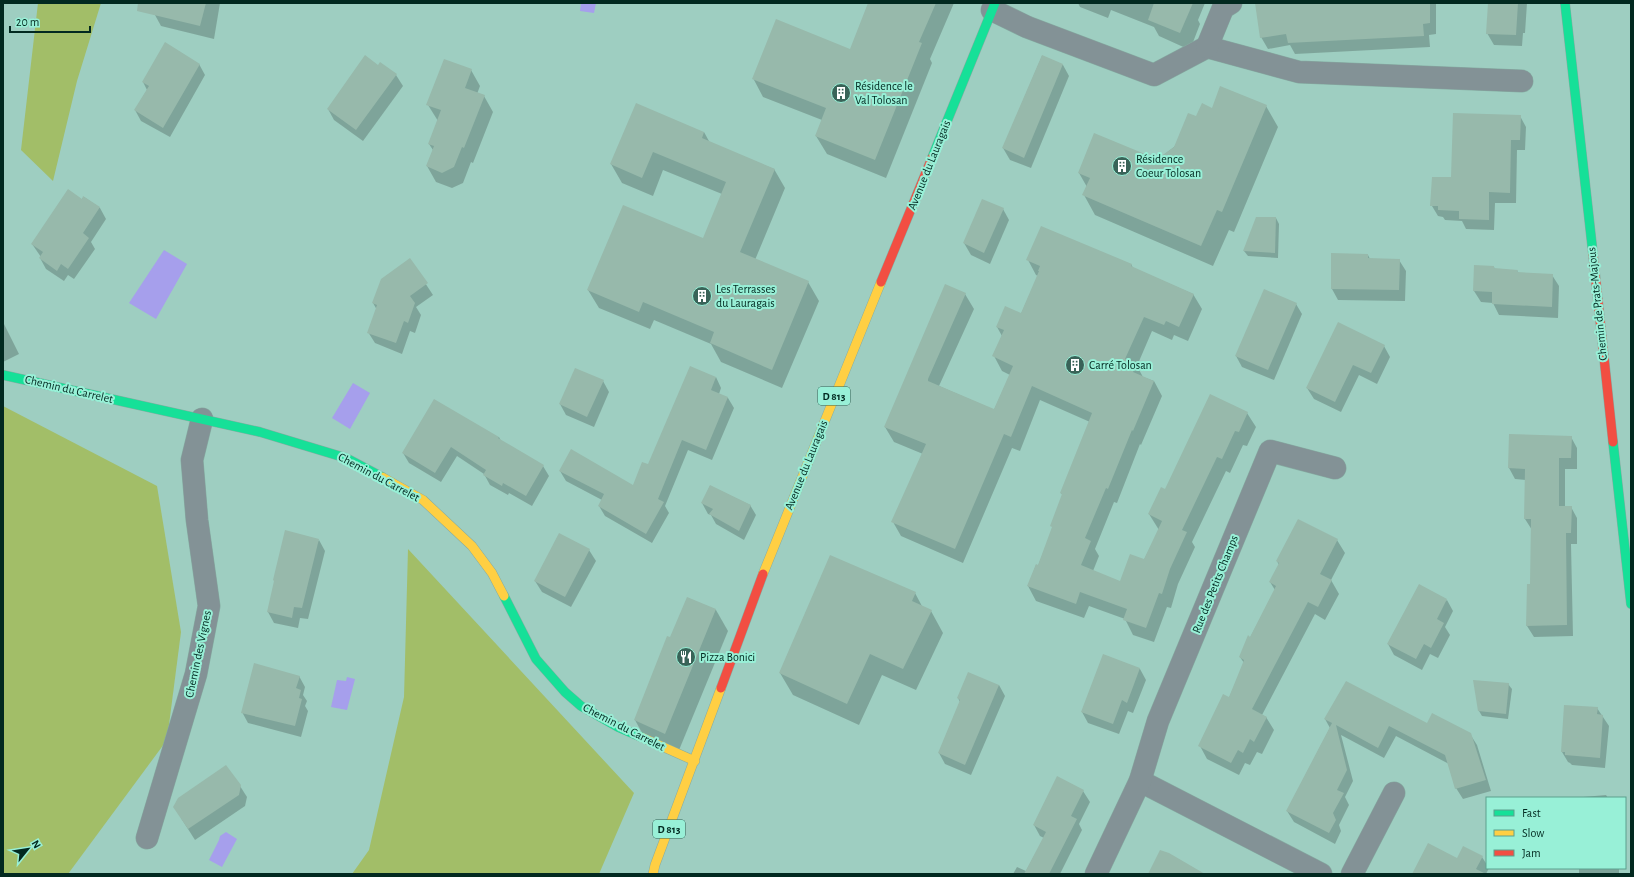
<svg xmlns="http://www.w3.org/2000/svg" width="1634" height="877" font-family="'Alegreya Sans',sans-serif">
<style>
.green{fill:#a2be68}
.water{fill:#a69fec}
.shadow{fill:#0003}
.building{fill:#97b9ab}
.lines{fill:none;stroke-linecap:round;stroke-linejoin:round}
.street-casing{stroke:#86aca2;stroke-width:23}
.fast-casing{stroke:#86aca2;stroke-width:10}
.slow-casing{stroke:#86aca2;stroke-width:10}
.jam-casing{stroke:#86aca2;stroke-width:10}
.street{stroke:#839296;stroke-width:22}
.fast{stroke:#16e098;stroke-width:9}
.slow{stroke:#ffcf43;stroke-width:9}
.jam{stroke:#f24e42;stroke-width:9}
.labels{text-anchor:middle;stroke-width:4;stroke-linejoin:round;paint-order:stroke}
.shield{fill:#98f0d7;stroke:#2f6557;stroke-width:1}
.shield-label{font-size:11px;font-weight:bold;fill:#022920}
.poi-label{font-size:12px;fill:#022920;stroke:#98f0d7;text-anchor:start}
.street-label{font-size:12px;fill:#022920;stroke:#98f0d7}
</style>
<rect width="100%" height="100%" fill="#9ecec1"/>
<!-- green -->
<g class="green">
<polygon points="38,3 101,3 77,81 53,181 21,150"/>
<polygon points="3,406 157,486 181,632 167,740 68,874 3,874"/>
<polygon points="408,549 634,793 599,874 352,874 369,850 404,697"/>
</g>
<!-- water -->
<g class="water">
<polygon points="581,3 596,3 594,13 580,11"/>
<polygon points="164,250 187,264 156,319 129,303"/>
<polygon points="353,383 370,393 350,429 332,418"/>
<polygon points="347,677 355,679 347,710 331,707 337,680 346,681"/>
<polygon points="226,832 237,839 222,867 209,860 219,840 220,836"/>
</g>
<!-- shadow -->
<g class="shadow">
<polygon points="158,3 220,3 214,39 161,26 155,15"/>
<polygon points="869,3 954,3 930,59 932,63 886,178 827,154 816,136 822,120 763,97 753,78 851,50"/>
<polygon points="1078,3 1205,3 1198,20 1200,24 1190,50 1159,36 1154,27 1111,10 1108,18 1080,7"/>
<polygon points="1256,3 1436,3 1436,34 1429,35 1430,47 1295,54 1290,45 1268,49 1261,37"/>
<polygon points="1489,3 1527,3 1525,33 1523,33 1522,46 1494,45 1487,33"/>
<polygon points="1042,56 1063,65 1069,76 1031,168 1010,160 1003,148"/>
<polygon points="199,64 205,75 170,137 141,121 135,110 147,90 143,82"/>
<polygon points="378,66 396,75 403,86 363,141 334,120 328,109"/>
<polygon points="471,70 480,86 477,94 484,96 493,112 473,163 471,162 463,183 452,188 436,182 427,166 433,150 429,144 438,121 428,105"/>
<polygon points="1266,106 1278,127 1234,232 1229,230 1213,266 1095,215 1084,195 1087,187 1079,173 1157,160 1174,147 1196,118 1212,109"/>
<polygon points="1520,116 1526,127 1525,150 1517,150 1516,203 1495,203 1494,230 1466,229 1462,221 1445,220 1443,217 1438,216 1432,206 1452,178"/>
<polygon points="704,132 710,143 774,169 785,188 755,260 808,282 819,301 782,388 721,362 711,344 654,320 650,329 599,308 588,290 704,239 722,194 663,170 653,196 622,183 611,164"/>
<polygon points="84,197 100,208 106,219 91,242 95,249 74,279 68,275 64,281 46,269 40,258 41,257 32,244"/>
<polygon points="1003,209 1009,220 990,264 971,255 964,243"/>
<polygon points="1257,218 1276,218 1279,224 1278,258 1248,256 1244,251"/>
<polygon points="1368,255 1370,259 1399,260 1406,271 1405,301 1338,300 1332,289"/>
<polygon points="410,260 433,295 416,307 421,315 415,333 410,331 402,354 375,343 368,332 377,310 373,303"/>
<polygon points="1028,260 1131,264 1133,268 1193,294 1202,309 1188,341 1174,335 1172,340 1152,331 1137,366 1143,377 1154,381 1162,396 1141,445 1140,444 1117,503 1114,502 1095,549 1099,556 1093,571 1121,582 1144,560 1159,530 1149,514 1166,491 1247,413 1256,427 1247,446 1243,445 1230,473 1226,471 1192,542 1195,547 1178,584 1171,608 1167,607 1154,642 1133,635 1125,619 1089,606 1084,618 1036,601 1028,586 1036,565 1038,566 1053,528 1063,496 1061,493 1090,422 1040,400 1020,451 1012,448 963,563 901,536 893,522 923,454 894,442 885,427 965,294 974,309 939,386 994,410 1010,375 1002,371 994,356 1002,336 997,327 1021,314 1038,276 1036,275"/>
<polygon points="1494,267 1495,269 1517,271 1519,273 1552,275 1559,286 1558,318 1499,315 1493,303 1481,302 1474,291"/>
<polygon points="1296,304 1302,314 1274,380 1242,367 1236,356"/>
<polygon points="3,322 19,354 3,362"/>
<polygon points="1384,346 1390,357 1377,384 1359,375 1341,412 1314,399 1307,388"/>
<polygon points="716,377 721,388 719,394 728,398 734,408 712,460 688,450 665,506 669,513 652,543 605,516 599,506 602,500 566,481 560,471 633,486"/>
<polygon points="603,381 609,392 594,427 566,415 560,404"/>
<polygon points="1510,435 1571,437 1577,448 1577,469 1565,469 1565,507 1571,507 1577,518 1577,544 1571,544 1573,636 1534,637 1527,626 1531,585 1532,530 1525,519 1526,480 1515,479 1509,468"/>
<polygon points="499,437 501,441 543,466 549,476 532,506 509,493 508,495 490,485 484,474 457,456 441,482 409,463 403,453"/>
<polygon points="710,486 750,505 756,515 744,540 716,524 711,515 708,514 702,503"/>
<polygon points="319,540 325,551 308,619 300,618 298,628 274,623 268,612"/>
<polygon points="1337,540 1345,553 1331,580 1339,594 1325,620 1315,614 1262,715 1266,717 1274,730 1262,754 1257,752 1250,765 1245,763 1239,775 1207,759 1200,746 1229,698 1244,663 1240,657 1275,590 1270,582 1279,565 1277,561"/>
<polygon points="589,550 596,561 571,607 542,592 535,581"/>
<polygon points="915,593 923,608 931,611 943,633 916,690 882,675 859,725 793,695 780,673"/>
<polygon points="688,598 716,610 728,631 677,755 647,742 635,720"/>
<polygon points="1447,600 1453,611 1445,627 1450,635 1438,658 1430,654 1422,670 1394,655 1388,644"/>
<polygon points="1104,655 1140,669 1146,680 1133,713 1128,711 1119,734 1088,723 1082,712"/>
<polygon points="299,676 305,687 303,695 307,701 305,706 308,711 301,737 248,723 242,712"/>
<polygon points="1508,684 1512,689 1508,719 1482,716 1479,711"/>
<polygon points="999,685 1005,696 971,775 945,764 939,753 960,702 958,698"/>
<polygon points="1597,708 1609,726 1605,768 1572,765 1570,763 1568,762 1562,752"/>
<polygon points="1325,719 1427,724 1470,734 1477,745 1491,791 1463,799 1456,788 1449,764 1396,736 1384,758 1341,735 1353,781 1345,797 1349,805 1339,825 1341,831 1335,844 1294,822 1287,811 1330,728"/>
<polygon points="240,786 247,797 245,806 195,840 181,818"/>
<polygon points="1083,791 1090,802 1079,824 1082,830 1060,874 1013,874 1017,867 1026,871 1044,838 1040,836 1034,825"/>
<polygon points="1606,795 1608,798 1572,798"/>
<polygon points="1482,857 1489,868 1486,874 1413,874"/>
<rect x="1579" y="868" width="40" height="6"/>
</g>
<!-- building -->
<g class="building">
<polygon points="138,3 206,3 200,26 137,11"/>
<polygon points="868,3 936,3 919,42 922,43 875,160 815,136 826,108 752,79 776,19 850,49"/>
<polygon points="1154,3 1193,3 1180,33 1148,20"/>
<polygon points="1255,3 1430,3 1430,23 1423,24 1424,36 1288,43 1286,34 1260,38"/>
<polygon points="1488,3 1518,3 1516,35 1486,34"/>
<polygon points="165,42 200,64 163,128 134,110 149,86 142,82"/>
<polygon points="365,55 378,65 380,62 397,74 356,130 327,109"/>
<polygon points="1042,55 1063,64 1024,158 1002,148"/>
<polygon points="444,59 472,69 465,88 485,95 464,148 462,147 454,167 442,173 426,166 434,146 428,144 441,110 426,105"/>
<polygon points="1220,86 1267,105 1222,212 1217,210 1201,246 1082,195 1090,178 1078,173 1094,133 1157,159 1174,147 1188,113 1196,116 1202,103 1212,108"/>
<polygon points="636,103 704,132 702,138 775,169 740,252 809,281 772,370 710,343 714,332 643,302 639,312 587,290 623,205 703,238 726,182 653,152 642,178 610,164"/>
<polygon points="1453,113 1521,115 1520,140 1511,140 1510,193 1489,192 1489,220 1459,219 1459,211 1438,210 1438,206 1430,206 1432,177 1451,177"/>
<polygon points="68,189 82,199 83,196 100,207 83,233 89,238 68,269 61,264 57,271 39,258 43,252 31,244"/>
<polygon points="982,199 1004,208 984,253 963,243"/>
<polygon points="1256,217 1276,217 1275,253 1243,251"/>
<polygon points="1041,226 1132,264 1131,266 1194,294 1179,327 1166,321 1164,325 1144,317 1125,359 1137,363 1133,372 1154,381 1133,431 1132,430 1108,489 1106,488 1085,538 1091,541 1081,565 1120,581 1130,554 1144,559 1162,521 1148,514 1161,487 1165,489 1210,394 1248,412 1239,432 1235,431 1222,459 1217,457 1182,530 1187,532 1170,569 1162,594 1159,593 1146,628 1123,620 1127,609 1080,592 1076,604 1027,586 1036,564 1038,565 1052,527 1050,526 1062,494 1060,493 1092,413 1032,386 1011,437 1004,434 955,549 891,522 926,444 884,427 945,284 966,293 928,379 928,381 994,409 1013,366 992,356 1004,330 996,327 1005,306 1021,313 1039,271 1038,271 1040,266 1026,260"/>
<polygon points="1331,253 1368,254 1368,258 1400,259 1399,290 1331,289"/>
<polygon points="410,258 428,283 410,296 415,303 408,323 404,321 396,343 367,333 377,305 372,303 381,279"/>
<polygon points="1474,265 1494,266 1494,268 1518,270 1517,272 1553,274 1552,307 1492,304 1492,292 1473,291"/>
<polygon points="1264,289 1297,303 1268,370 1235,356"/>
<polygon points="1338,322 1385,345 1371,373 1353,365 1335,402 1306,388"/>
<polygon points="690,366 716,377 711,390 728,397 706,450 682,440 658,499 664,502 646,534 598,506 604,494 559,471 571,449 633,485 642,462 648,464"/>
<polygon points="575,368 604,380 587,417 559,404"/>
<polygon points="434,399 499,437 498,438 544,465 526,496 503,483 502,486 483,475 486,470 451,447 435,473 402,453"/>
<polygon points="1509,434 1572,436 1571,458 1559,458 1559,506 1572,506 1571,533 1566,533 1567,625 1526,626 1527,584 1530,584 1531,519 1524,519 1525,469 1508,468"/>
<polygon points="710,485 751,505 739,531 709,514 713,509 701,503"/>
<polygon points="1298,519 1338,539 1320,574 1332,580 1318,607 1308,602 1252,709 1267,717 1254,742 1250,739 1243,753 1238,750 1231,763 1198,746 1223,694 1229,697 1244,660 1239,657 1248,635 1250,637 1276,586 1269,582 1279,563 1276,561"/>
<polygon points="285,530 319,539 302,608 294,607 292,618 267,612 274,581 273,580"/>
<polygon points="559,533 590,549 565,597 534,581"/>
<polygon points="830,555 916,592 912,601 932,610 903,669 870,654 847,704 779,673"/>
<polygon points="1419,584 1447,599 1437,619 1444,623 1431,648 1424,644 1416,659 1387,644"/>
<polygon points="687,597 716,609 665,734 634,720 667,636 670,637"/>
<polygon points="1103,654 1140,668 1127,703 1122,700 1113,724 1081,712"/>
<polygon points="254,663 300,676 296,688 301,690 299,698 302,699 295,726 241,713"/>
<polygon points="968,672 999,685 965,765 938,753 960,700 957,698"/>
<polygon points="1473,680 1509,683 1506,714 1478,711"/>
<polygon points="1346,681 1427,723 1432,713 1471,733 1486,780 1455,789 1445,755 1389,726 1378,748 1336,725 1347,770 1337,790 1344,793 1333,813 1336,820 1329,833 1286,811 1332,723 1324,719"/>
<polygon points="1564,705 1598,707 1597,714 1603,715 1600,758 1565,755 1565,752 1561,752"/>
<polygon points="226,765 241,785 239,795 188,829 173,807 178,798"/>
<polygon points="1057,776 1084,790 1071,816 1077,819 1049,874 1024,874 1046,832 1033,825"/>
<polygon points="1428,843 1457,858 1463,846 1483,856 1476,869 1486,874 1412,874"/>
<polygon points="1160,850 1169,853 1205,874 1148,874"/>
</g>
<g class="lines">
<defs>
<g id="street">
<polyline points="992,10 1027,27 1154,75 1207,47 1299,72 1522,81"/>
<polyline points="1207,47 1223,8 1231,3"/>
<polyline points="1140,781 1321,874"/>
<polyline points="147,838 196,674 209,606 197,520 192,460 202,419"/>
<polyline points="1096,874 1140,781 1158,721 1270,451 1335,468"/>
<polyline points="1352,874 1394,793"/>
</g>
<g id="fast">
<polyline points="1565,3 1593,254"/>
<polyline points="932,158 995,3"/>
<polyline points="3,375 260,432 346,458 382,477"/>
<polyline points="1613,442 1631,604"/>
<polyline points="504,596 536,659 565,692 581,706 618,727 641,737"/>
</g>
<g id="slow">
<polyline points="382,477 423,500 472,546 492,573 504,596"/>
<polyline points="763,574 881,282"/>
<polyline points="641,737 695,761"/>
<polyline points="653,874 655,865 721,688"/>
</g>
<g id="jam">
<polyline points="1593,254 1613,442"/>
<polyline points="881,282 932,158"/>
<polyline points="721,688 763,574"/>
</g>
</defs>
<!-- street casing -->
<use href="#street" class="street-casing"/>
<!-- fast casing -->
<use href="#fast" class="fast-casing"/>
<!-- slow casing -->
<use href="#slow" class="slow-casing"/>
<!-- jam casing -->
<use href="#jam" class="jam-casing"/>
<!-- street -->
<use href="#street" class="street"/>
<!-- fast -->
<use href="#fast" class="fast"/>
<!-- slow -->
<use href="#slow" class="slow"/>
<!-- jam -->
<use href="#jam" class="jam"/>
</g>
<!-- icons -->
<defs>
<symbol id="building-disc" viewBox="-11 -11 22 22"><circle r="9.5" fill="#396358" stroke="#98f0d7"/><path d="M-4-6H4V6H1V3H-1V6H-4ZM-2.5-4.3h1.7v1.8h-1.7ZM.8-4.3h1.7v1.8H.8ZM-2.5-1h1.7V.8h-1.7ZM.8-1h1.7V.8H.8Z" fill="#fff"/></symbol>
<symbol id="restaurant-disc" viewBox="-11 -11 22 22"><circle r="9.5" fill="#396358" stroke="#98f0d7"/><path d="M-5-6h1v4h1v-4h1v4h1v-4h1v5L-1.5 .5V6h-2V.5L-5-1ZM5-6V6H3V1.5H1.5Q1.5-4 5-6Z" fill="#fff"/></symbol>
</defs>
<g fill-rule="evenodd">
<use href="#building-disc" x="830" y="82" width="22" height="22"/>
<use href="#building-disc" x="1111" y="155" width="22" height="22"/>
<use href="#building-disc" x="691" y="285" width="22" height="22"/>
<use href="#building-disc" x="1064" y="354" width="22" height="22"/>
<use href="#restaurant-disc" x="675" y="646" width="22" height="22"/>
</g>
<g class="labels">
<!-- shield labels -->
<g class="shield">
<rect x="818" y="387" width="32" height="18" rx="3"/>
<rect x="653" y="820" width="32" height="18" rx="3"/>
</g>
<g class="shield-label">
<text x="834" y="400">D 813</text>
<text x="669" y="833">D 813</text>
</g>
<!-- poi labels -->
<g class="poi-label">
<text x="855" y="90">Résidence le<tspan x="855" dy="14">Val Tolosan</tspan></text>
<text x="1136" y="163">Résidence<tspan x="1136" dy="14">Coeur Tolosan</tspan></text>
<text x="716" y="293">Les Terrasses<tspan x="716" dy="14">du Lauragais</tspan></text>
<text x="1089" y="369">Carré Tolosan</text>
<text x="700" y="661">Pizza Bonici</text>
</g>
<!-- street labels -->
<g class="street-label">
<text transform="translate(929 165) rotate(-68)" y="4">Avenue du Lauragais</text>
<text transform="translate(1597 304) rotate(-96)" y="4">Chemin de Prats-Majous</text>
<text transform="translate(69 389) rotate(13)" y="4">Chemin du Carrelet</text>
<text transform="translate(806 465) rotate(-68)" y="4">Avenue du Lauragais</text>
<text transform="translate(379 477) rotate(28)" y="4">Chemin du Carrelet</text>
<text transform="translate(1215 584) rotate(-68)" y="4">Rue des Petits Champs</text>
<text transform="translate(198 654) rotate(-78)" y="4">Chemin des Vignes</text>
<text transform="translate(624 727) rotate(27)" y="4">Chemin du Carrelet</text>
</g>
</g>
<!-- border -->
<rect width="1634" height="877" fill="none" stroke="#022920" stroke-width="8"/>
<!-- legend -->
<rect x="1486" y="797" width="140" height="72" fill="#98f0d7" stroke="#5ca08e"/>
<rect x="1494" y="810" width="20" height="6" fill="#16e098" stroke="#5ca08e"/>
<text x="1522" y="817" font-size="12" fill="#022920">Fast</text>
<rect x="1494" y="830" width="20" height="6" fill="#ffcf43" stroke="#5ca08e"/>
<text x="1522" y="837" font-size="12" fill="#022920">Slow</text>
<rect x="1494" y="850" width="20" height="6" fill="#f24e42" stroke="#5ca08e"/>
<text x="1522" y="857" font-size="12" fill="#022920">Jam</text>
<!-- north arrow -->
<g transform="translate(28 849) rotate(60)" stroke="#98f0d7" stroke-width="3" paint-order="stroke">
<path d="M0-3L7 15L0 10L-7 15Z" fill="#022920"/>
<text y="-6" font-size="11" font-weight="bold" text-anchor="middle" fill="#022920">N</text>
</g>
<!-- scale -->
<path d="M10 26v6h80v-6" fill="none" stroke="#022920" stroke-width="2"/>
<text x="16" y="26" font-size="12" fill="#022920" stroke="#98f0d7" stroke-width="3" paint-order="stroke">20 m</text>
</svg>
